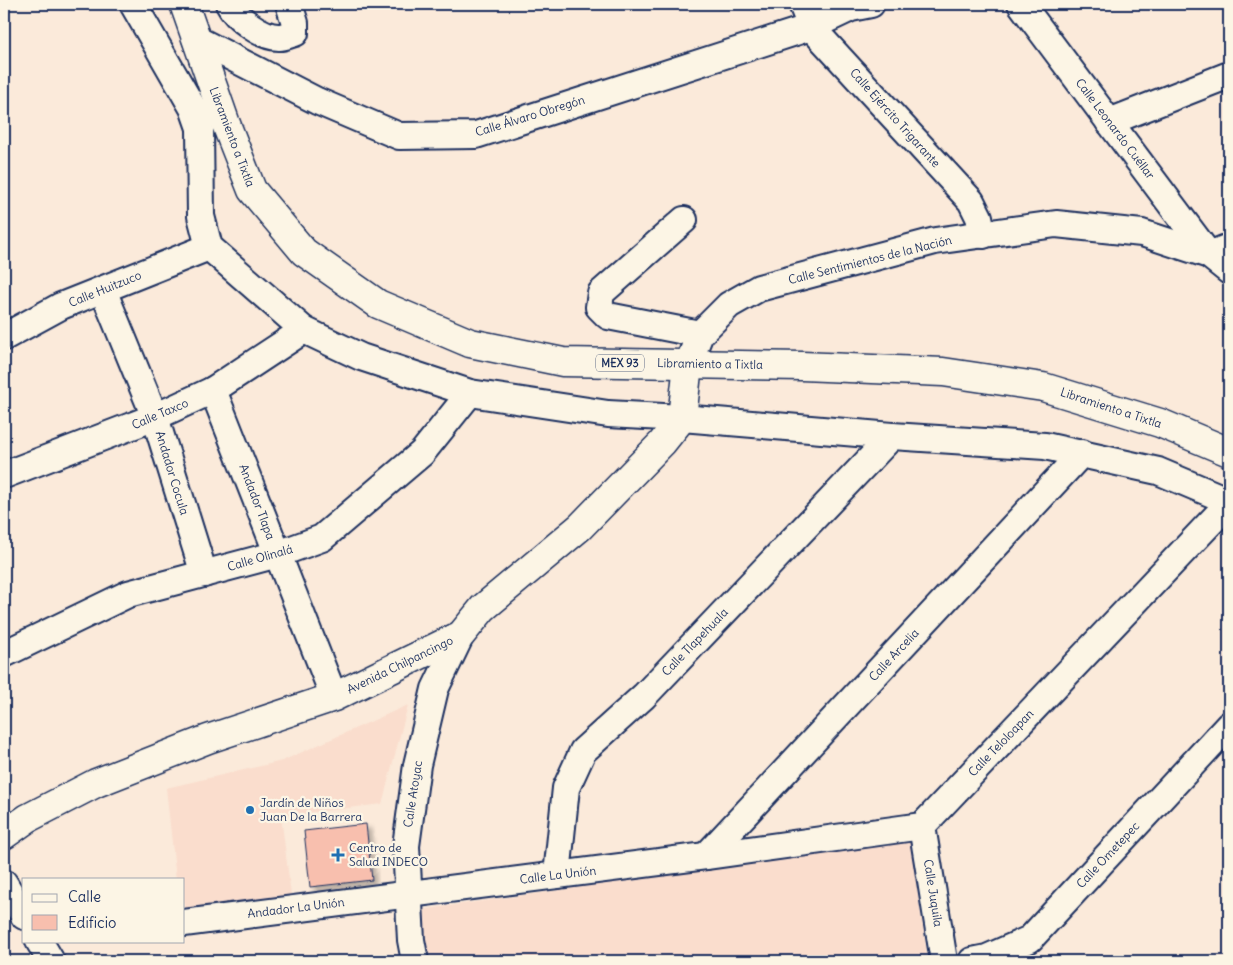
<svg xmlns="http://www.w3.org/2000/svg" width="1233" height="965" font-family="Delius,sans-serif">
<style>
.built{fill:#faddcd}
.building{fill:#f8bfae;stroke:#1b2f5e;filter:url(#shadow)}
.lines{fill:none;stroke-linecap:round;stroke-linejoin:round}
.street-casing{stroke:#1b2f5e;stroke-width:30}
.secondary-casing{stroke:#1b2f5e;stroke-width:31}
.primary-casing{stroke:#1b2f5e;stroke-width:31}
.street{stroke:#fcf5e5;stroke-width:26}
.secondary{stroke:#fcf5e5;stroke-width:28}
.primary{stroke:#fcf5e5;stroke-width:28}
.poi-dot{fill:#1f6fb2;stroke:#fcf5e5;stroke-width:2}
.labels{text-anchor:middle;stroke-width:4.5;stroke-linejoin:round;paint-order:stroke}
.shield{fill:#fcf5e5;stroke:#5e6a86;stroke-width:1}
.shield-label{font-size:11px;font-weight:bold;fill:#1b2f5e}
.street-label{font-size:12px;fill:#1b2f5e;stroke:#fcf5e5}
.poi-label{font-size:12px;fill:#1b2f5e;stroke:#fcf5e5;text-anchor:start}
</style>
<defs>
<filter id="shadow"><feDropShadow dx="4.5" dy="4.5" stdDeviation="2.5" flood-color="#0004"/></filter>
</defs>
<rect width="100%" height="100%" fill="#fbeada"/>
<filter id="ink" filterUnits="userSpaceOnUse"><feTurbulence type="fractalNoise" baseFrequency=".02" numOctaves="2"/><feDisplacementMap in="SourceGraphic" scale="10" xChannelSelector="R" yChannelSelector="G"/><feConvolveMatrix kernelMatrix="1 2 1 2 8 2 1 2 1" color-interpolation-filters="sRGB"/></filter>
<g filter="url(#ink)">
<!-- built -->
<g class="built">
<polygon points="408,705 382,804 281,816 291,895 184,911 184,879 176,879 166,788 282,761"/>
<polygon points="910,840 928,961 427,961 420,910"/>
</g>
<!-- building -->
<polygon class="building" points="366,824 372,880 310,887 304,831"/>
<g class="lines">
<defs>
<g id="street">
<polyline points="133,4 193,108 200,128 201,216 209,247 304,330 361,357 470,393 608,414 682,418 892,436 1045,446 1158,471 1229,501"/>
<path d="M229,4C236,18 263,38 280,37C284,37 290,34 295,33V23L289,4"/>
<polyline points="802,4 811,27 971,201 979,217 983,235"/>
<polyline points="1021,4 1209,255 1229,247"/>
<polyline points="196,39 317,101 399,136 476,135 811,27 851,8 871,4"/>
<polyline points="1109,122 1229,75"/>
<polyline points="684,220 601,293 599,307 608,316 700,334"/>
<polyline points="103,290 155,417 204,574"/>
<polyline points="4,337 61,306 209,247"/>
<polyline points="688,364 700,334 729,305 759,288 935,241 1056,224 1142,233 1209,255 1229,271"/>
<polyline points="213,390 334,697"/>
<polyline points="4,475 155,417 213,390 304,330"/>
<polyline points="4,654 128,594 278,554 322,538 422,453 470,393"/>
<polyline points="922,826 944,961"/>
<polyline points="706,856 1082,453"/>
<polyline points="557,875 566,788 583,751 644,696 892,436"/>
<polyline points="4,883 24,916"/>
<polyline points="184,923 706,856 922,826 1229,503"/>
<polyline points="39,941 51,961"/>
<polyline points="415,961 411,940 406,846 417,765 435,689 461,635"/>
<polyline points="972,961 987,958 1030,939 1229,725"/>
</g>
<polyline id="secondary" points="4,835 28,818 96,783 208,739 334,697 461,635 483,608 580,527 662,443 682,418 688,364"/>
<polyline id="primary" points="184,4 226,124 252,190 304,252 378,304 470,343 563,362 802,366 943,372 1043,387 1160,423 1229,452"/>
</defs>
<!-- street casing -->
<use href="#street" class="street-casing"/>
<!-- secondary casing -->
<use href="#secondary" class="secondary-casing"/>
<!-- primary casing -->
<use href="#primary" class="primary-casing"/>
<!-- street -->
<use href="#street" class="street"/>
<!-- secondary -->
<use href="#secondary" class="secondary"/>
<!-- primary -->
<use href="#primary" class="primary"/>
</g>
</g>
<!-- markers -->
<g class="poi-dot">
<circle cx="250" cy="810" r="5"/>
<path d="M335.5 847.5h5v5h5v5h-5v5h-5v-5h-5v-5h5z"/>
</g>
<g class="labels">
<!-- shield labels -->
<rect class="shield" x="596" y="354.5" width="48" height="17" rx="4"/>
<g class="shield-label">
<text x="620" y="367">MEX 93</text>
</g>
<!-- street labels -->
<g class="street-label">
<text transform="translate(530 116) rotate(-17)" y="4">Calle Álvaro Obregón</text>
<text transform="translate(895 118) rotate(48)" y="4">Calle Ejército Trigarante</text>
<text transform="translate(1115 129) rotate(53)" y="4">Calle Leonardo Cuéllar</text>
<text transform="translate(232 137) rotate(69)" y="4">Libramiento a Tixtla</text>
<text transform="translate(870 260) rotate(-14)" y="4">Calle Sentimientos de la Nación</text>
<text transform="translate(105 289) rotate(-22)" y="4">Calle Huitzuco</text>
<text transform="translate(710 364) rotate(1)" y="4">Libramiento a Tixtla</text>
<text transform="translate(1111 408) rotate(18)" y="4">Libramiento a Tixtla</text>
<text transform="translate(160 414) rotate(-23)" y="4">Calle Taxco</text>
<text transform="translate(172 473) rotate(73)" y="4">Andador Cocula</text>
<text transform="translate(257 502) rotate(69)" y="4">Andador Tlapa</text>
<text transform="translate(260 558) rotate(-16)" y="4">Calle Olinalá</text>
<text transform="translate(695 642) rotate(-46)" y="4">Calle Tlapehuala</text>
<text transform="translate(894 655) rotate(-47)" y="4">Calle Arcelia</text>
<text transform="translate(400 665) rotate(-26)" y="4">Avenida Chilpancingo</text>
<text transform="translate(1001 743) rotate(-46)" y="4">Calle Teloloapan</text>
<text transform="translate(413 794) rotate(-81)" y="4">Calle Atoyac</text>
<text transform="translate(1108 855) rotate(-47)" y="4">Calle Ometepec</text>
<text transform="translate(558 875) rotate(-7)" y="4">Calle La Unión</text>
<text transform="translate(933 893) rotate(81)" y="4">Calle Juquila</text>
<text transform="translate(296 908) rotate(-7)" y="4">Andador La Unión</text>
</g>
<!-- poi labels -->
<g class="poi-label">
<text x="260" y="807">Jardín de Niños<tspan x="260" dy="14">Juan De la Barrera</tspan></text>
<text x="349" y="852">Centro de<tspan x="349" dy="14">Salud INDECO</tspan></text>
</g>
</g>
<!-- margin -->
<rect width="1233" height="965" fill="none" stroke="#fcf5e5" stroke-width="20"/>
<rect x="10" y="10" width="1213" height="945" fill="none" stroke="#1b2f5e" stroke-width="2" filter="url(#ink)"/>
<!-- legend -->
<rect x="22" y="878" width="162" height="65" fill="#fcf5e5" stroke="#a2a6af"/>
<rect x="32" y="894" width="25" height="8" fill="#fcf5e5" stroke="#a2a6af"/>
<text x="68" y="902" font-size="15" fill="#1b2f5e">Calle</text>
<rect x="32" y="915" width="25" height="15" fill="#f8bfae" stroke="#a2a6af"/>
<text x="68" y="928" font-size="15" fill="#1b2f5e">Edificio</text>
</svg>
